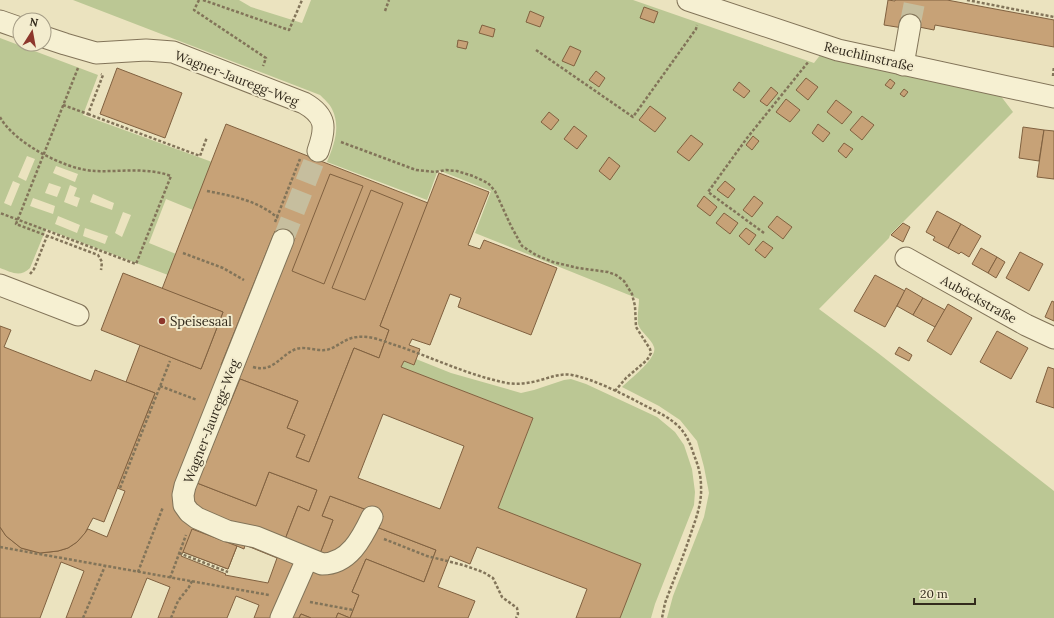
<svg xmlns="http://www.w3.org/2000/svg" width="1054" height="618" font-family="Lora,serif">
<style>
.green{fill:#bbc794;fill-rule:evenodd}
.building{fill:#c7a277;stroke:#806140;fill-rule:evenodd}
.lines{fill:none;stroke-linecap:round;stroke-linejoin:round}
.minor-tunnel{stroke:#c6be9e;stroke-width:21;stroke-dasharray:21 10;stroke-linecap:butt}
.minor-casing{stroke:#827459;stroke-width:23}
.path{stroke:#827459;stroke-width:2.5;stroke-dasharray:3 2;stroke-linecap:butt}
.minor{stroke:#f6f0d2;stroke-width:21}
.poi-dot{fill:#8d372c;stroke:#f3ecce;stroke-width:1.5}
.labels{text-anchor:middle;stroke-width:4;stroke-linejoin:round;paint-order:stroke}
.street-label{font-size:13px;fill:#322a1c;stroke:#f3ecce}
.poi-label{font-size:13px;fill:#322a1c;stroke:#f3ecce;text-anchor:start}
</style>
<rect width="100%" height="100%" fill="#ebe3bf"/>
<!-- green -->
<g class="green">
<path d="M73,0H239L251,7L302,23L311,0H633L814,63L821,54L1000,95L1013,112L890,235L889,238L819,309L878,353L1054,491V618H667L673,596L704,517L709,493L704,467L697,441L680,420L659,406L622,387C630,379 658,358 654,347C651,338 641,333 638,324C637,316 639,306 639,299L475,233L491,191L438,170L427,200L327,162C334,145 341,127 332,109C330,104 324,99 320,95Z"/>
<path d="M0,38L98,75L83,115L212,162L193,210L166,199L149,243L176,254L168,275L46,229L30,268C20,278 11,272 0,268ZM27,156L35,159L26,181L18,177ZM56,166L78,174L75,182L53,173ZM13,181L20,184L11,206L4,203ZM49,183L61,187L57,197L45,193ZM70,185L77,188L74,196L80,198L77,207L64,202ZM93,194L114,203L112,210L90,202ZM33,198L55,206L53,214L30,206ZM123,212L131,215L122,237L115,233ZM58,216L80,225L77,233L55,224ZM85,228L108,236L105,244L83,236Z"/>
<polygon points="416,359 451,373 521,393 534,390 564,380 571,379 586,384 657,417 675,432 684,445 692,469 695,492 694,505 655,604 651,618 620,618 498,508 533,418 401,367 404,361 413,365"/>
</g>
<!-- building -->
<g class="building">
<polygon points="888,0 895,1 895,0 947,0 1054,20 1054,47 935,25 934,30 904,24 903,28 884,25"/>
<polygon points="644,7 658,12 654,23 640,18"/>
<polygon points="530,11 544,17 540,27 526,22"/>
<polygon points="482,25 495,29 493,37 479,33"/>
<polygon points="458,40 468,42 466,49 457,47"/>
<polygon points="570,46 581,51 574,66 562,61"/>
<polygon points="117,68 182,93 165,138 100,114"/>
<polygon points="596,71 605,78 599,87 589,80"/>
<polygon points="806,78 818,87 808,100 796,90"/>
<polygon points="890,79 895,83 891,89 885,85"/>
<polygon points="739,82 750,91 744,98 733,90"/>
<polygon points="771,87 778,93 767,106 760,101"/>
<polygon points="904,89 908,92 904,97 900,94"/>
<polygon points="786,99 800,110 790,122 776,112"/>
<polygon points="836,100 852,112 842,124 827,112"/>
<polygon points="650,106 666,118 655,132 639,120"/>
<polygon points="549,112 559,120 551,130 541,122"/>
<polygon points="862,116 874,125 862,140 850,130"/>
<path d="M226,124L428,203L380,326L389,330L379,358L354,348L309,462L296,457L305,435L287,428L298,401L240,379L197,483L256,506L269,472L317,490L309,511L298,506L284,542L319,556L333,520L322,516L330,496L383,516L379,528L436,550L424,582L366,559L352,592L359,595L350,618L338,613L336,618H311L301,614L299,618H254L259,605L236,596L227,618H158L170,587L147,578L131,618H66L84,571L61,562L40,618H0V527L6,536L21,548L40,553L58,551L68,548L77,542L88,529L107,537L125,491L117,488L155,393L126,382L140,345L201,369L223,312L162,289ZM275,231L295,238L242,372L221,365ZM245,545L277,558L268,583L225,575L226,574L181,556L183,552L228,569L237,546L244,549Z"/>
<polygon points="818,124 830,133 823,142 812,133"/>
<polygon points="574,126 587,136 577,149 564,139"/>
<polygon points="1023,127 1044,130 1039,161 1019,158"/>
<polygon points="1044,130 1054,131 1054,179 1037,177"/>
<polygon points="691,135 703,144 689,161 677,152"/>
<polygon points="753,136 759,141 752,150 746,145"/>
<polygon points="844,143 853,149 846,158 838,151"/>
<polygon points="609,157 620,166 610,180 599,171"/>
<path d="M439,173L489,192L468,245L480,249L484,240L557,268L531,335L458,307L461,298L450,294L430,345L412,339L409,345L420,349L414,365L404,361L401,367L533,418L498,508L641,564L620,618H576L587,589L477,547L470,564L450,556L438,587L475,601L468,618H350L359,595L352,592L366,559L424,582L436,550L379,528L383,516L330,496L322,516L333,520L319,556L284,542L298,506L309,511L317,490L269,472L256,506L197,483L240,379L298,401L287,428L305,435L296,457L309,462L354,348L379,358L389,330L380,326ZM383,414L464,446L440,509L358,478Z"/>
<polygon points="330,174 363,186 324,284 292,271"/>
<polygon points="725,181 735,189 728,198 717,190"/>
<polygon points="371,190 403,203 365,300 332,288"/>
<polygon points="704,196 717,207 710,216 697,206"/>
<polygon points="754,196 763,203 752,217 743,210"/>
<polygon points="937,211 961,224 948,248 933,240 935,237 926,232"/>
<polygon points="724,213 738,223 730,234 716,223"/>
<polygon points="777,216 792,227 783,239 768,227"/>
<polygon points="903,223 910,227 903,242 891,235"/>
<polygon points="961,224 981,236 969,257 961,252 959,254 948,248"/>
<polygon points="746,228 756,235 749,245 739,236"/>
<polygon points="763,241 773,248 765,258 755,250"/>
<polygon points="981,248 997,257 988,273 972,264"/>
<polygon points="1020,252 1043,264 1029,291 1006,278"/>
<polygon points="997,257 1005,262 996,278 988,273"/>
<polygon points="123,273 223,312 201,369 101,330"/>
<polygon points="875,275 905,291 885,327 854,311"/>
<polygon points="906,288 923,298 913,315 897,306"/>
<polygon points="923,298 945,310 935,327 913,315"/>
<polygon points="1052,301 1054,302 1054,321 1045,317"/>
<polygon points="948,304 972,318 951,355 927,341"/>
<polygon points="0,326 11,330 4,347 91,381 95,370 155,393 104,522 93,518 85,533 77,542 68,548 58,551 40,553 21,548 6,536 0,527"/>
<polygon points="997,331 1028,348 1011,379 980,362"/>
<polygon points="899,347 912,355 909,361 895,354"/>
<polygon points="1048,367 1054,369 1054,408 1036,402"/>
<polygon points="192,529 237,546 228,569 183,552"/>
<polygon points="338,613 350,618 336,618"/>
<polygon points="301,614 311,618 299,618"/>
</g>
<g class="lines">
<!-- minor-tunnel -->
<g class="minor-tunnel">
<polyline points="910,25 915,0"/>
<polyline points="283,240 318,151"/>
</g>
<defs>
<g id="minor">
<polyline points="688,0 838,50 1054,97"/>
<polyline points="0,21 20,28"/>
<path d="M44,37L65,44L96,53L146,50L173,52L304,103C327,116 326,128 318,151"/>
<polyline points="903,65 910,25"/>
<path d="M283,240L185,486L183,495L184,505L189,512L197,518L227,531L256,537L322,564C349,564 362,538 372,517"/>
<polyline points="906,258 1026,325 1054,338"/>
<polyline points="0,285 78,315"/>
<polyline points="281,618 307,559"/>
</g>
</defs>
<!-- minor casing -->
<use href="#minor" class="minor-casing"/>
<!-- path -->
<g class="path">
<polyline points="199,0 194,10 266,58 263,66"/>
<polyline points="203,0 289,30 302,0"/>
<polyline points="967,0 1054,17"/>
<polyline points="385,11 389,0"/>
<polyline points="536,50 633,117 696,29 697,25"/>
<polyline points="78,68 16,224 98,255 102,262 101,270"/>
<polyline points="1053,76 1054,66"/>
<polyline points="63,105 88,114 103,75 101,74"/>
<polyline points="88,114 200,156 207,137"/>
<path d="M0,117C14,143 66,170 95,171C121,172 146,167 171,176L136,264L0,213"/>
<polyline points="341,142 416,170 435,172 446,170 457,171 473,176 488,183 495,191 511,226 522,246 536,255 553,262 578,268 608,272 616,275 624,281 632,294 635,306 636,327 650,349 651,353 647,360 626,378 615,391"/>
<path d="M207,191C232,196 257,200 278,218"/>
<polyline points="275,222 300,159"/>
<polyline points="764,233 708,192 747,138 809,61"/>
<polyline points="183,253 223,268 244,280"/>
<polyline points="30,274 34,269 47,236"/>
<path d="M253,367C274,373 280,355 296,349C305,346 316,351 325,350C336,349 344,338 357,337C371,335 385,342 398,346C433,358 466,374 502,382C514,385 525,384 537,381C549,378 559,373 572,375C593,379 621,393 640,403C653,410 666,415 677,425C686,433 690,443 694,455C698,465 701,475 701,486C702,501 697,516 692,530C684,555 674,579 665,603L662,618"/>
<polyline points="160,386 197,400"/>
<polyline points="120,488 170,361"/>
<polyline points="384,539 427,556 463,565 483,572 493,578 502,597 517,608 518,614 516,618"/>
<polyline points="0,547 269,595"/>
<polyline points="179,553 228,572"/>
<polyline points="138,572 163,507"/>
<polyline points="170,578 186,535"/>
<polyline points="310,602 353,610"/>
<polyline points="83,618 105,566"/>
<polyline points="171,618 178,601 189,587 192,581"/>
</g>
<!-- minor -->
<use href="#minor" class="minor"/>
</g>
<!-- markers -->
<circle class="poi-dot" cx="162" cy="321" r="4"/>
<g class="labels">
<!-- street labels -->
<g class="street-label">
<text transform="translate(869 56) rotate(13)" y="5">Reuchlinstraße</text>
<text transform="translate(237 78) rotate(21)" y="5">Wagner-Jauregg-Weg</text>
<text transform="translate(979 299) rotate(29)" y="5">Auböckstraße</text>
<text transform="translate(211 421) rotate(-69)" y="5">Wagner-Jauregg-Weg</text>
</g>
<!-- poi labels -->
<g class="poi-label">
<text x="170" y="326">Speisesaal</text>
</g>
</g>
<!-- north arrow -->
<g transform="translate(32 32) rotate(11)"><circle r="19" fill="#f3ecce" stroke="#a69e87"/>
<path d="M0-3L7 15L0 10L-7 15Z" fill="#8d372c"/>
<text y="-6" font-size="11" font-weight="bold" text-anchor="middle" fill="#322a1c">N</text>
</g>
<!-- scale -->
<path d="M914 598v6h61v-6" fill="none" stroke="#322a1c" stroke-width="2"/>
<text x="920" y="598" font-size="12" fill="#322a1c" stroke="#f3ecce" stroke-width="3" paint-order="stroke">20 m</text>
</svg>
